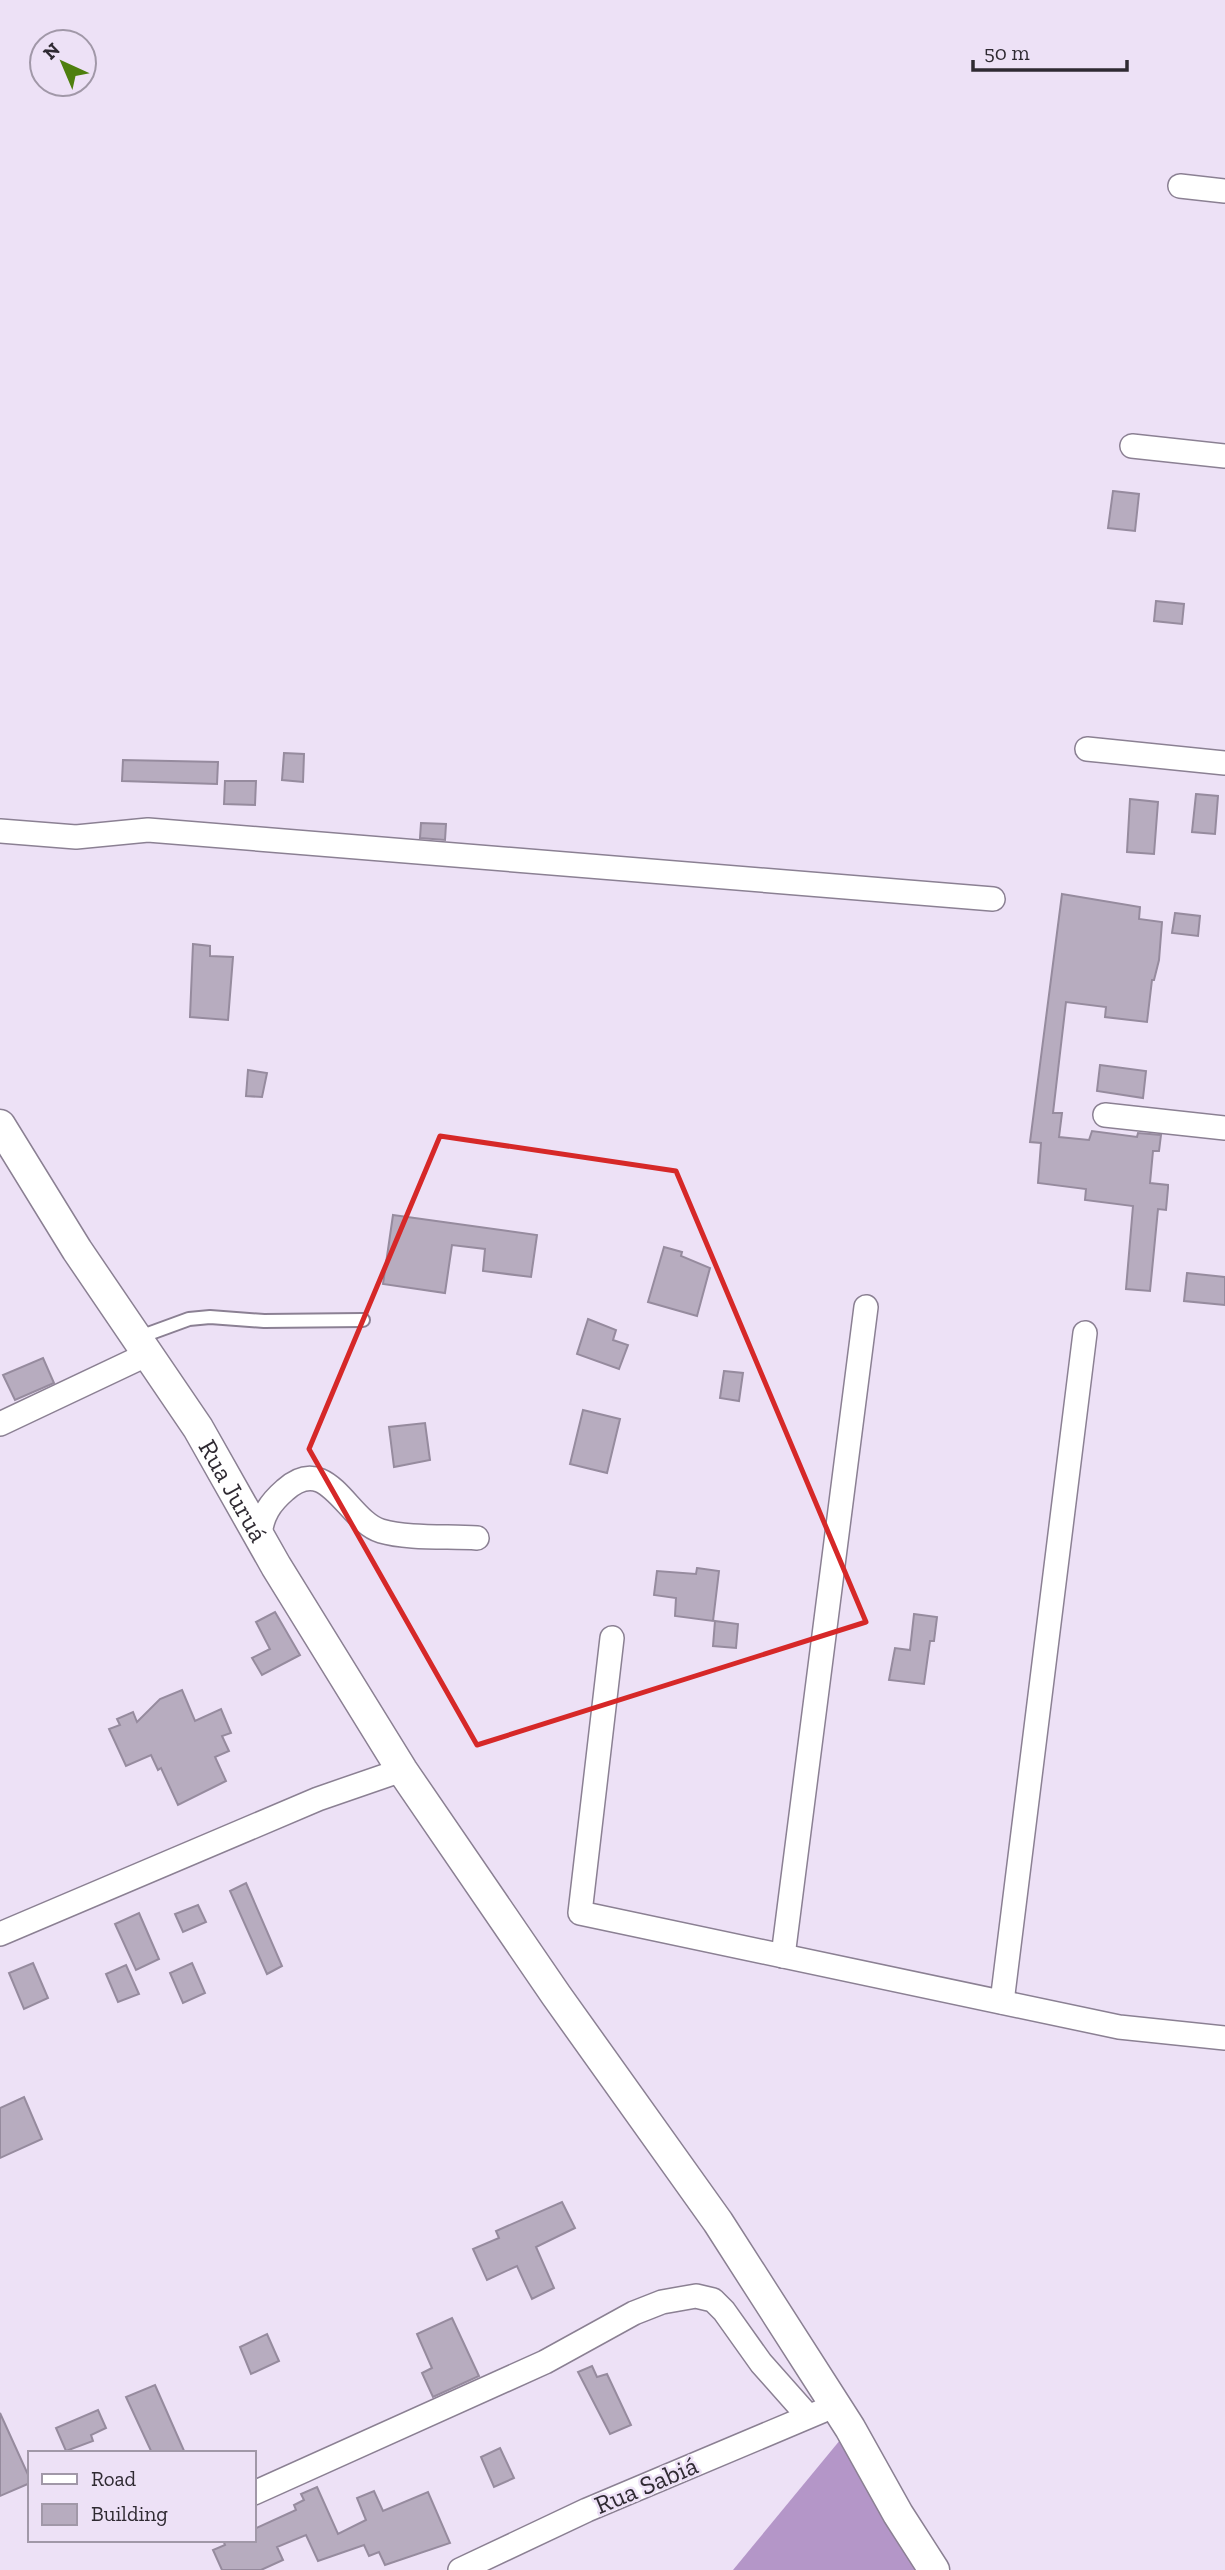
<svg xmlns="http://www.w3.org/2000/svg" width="1225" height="2570" font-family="'Zilla Slab',serif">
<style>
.forest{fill:#b496c8}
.building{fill:#b7acbf;stroke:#968b9e;stroke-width:2}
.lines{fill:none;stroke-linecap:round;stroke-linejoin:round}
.service-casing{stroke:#8b8093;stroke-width:16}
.minor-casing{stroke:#8b8093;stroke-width:26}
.tertiary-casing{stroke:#8b8093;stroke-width:33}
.service{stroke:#fff;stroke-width:12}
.minor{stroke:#fff;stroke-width:23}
.tertiary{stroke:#fff;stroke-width:30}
.marked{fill:none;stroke:#d62828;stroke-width:5;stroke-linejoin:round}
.labels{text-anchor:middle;stroke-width:5;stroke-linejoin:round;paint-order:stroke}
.street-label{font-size:26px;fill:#2f2a32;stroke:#ede1f6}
</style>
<rect width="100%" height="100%" fill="#ede1f6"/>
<!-- forest -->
<polygon class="forest" points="850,2428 915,2570 733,2570"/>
<!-- building -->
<g class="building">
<polygon points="1113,491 1139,494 1135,531 1108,528"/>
<polygon points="1156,601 1184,604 1182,624 1154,621"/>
<polygon points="284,753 304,754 303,782 282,780"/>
<polygon points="123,760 218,762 217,784 122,781"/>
<polygon points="225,781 256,781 255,805 224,804"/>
<polygon points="1196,794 1218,796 1215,834 1192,832"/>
<polygon points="1130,799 1158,802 1154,854 1127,852"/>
<polygon points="421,823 446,824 445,840 420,838"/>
<polygon points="1062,894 1140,907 1139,919 1162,922 1159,960 1154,980 1152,980 1147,1022 1105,1017 1106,1007 1066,1002 1053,1113 1062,1113 1059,1137 1089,1140 1092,1131 1137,1137 1138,1133 1161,1135 1159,1151 1153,1151 1150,1183 1168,1185 1168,1188 1166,1210 1158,1209 1150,1291 1126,1289 1133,1206 1085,1200 1086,1189 1038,1183 1041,1143 1030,1142"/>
<polygon points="1175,913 1200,916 1198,936 1172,933"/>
<polygon points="193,944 210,946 210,956 233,957 228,1020 190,1017"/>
<polygon points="1100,1065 1146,1071 1143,1098 1097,1091"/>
<polygon points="248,1070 267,1073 262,1097 246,1096"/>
<polygon points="393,1215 537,1235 531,1277 483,1271 485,1249 452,1245 445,1293 383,1284"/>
<polygon points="664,1247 682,1252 681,1256 710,1268 697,1316 648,1302"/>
<polygon points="1187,1273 1225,1277 1225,1305 1184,1301"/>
<polygon points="588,1319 616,1330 613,1340 628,1345 619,1369 577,1354"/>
<polygon points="43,1358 54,1383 15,1400 3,1375"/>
<polygon points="724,1371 743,1373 739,1401 720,1398"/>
<polygon points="583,1410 620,1419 607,1473 570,1464"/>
<polygon points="425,1423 430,1460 394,1467 389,1427"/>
<polygon points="697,1568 719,1571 713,1621 675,1616 676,1598 654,1595 657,1571 696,1574"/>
<polygon points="275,1612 300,1655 262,1675 252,1658 270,1649 256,1622"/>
<polygon points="914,1614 937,1617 934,1641 930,1641 924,1684 889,1680 895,1648 910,1650"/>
<polygon points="715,1621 738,1624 736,1648 713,1646"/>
<polygon points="182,1690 195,1721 221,1709 231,1733 222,1736 229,1751 215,1757 226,1781 178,1805 161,1768 158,1770 151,1755 126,1766 109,1729 120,1725 117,1719 133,1712 137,1722 160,1699"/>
<polygon points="246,1883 282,1966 267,1974 230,1891"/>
<polygon points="198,1905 206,1922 183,1932 175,1914"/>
<polygon points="139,1913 159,1959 136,1970 115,1924"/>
<polygon points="33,1963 48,1998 24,2009 9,1973"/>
<polygon points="192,1963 205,1993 183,2003 170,1973"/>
<polygon points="126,1965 139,1994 118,2002 106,1974"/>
<polygon points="24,2097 42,2139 0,2158 0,2108"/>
<polygon points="562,2202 575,2228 536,2247 554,2288 532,2299 517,2266 487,2280 473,2249 499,2238 496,2231"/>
<polygon points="452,2318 479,2376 433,2397 422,2373 432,2368 417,2334"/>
<polygon points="267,2334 279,2361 251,2374 240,2347"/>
<polygon points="592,2366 597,2377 607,2374 631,2425 610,2434 578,2372"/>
<polygon points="155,2385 185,2453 152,2453 126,2397"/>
<polygon points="98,2410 106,2428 91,2435 93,2441 66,2451 56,2428"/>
<polygon points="0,2413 30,2479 30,2483 0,2496"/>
<polygon points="500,2448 514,2478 494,2487 481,2457"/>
<polygon points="317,2487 338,2534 366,2520 357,2498 374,2491 383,2511 428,2492 450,2543 385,2565 379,2552 369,2556 364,2545 318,2561 306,2535 277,2547 283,2560 261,2570 222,2570 213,2550 225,2545 223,2540 254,2540 254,2529 296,2510 294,2505 304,2500 301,2494"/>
</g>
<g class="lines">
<defs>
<polyline id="service" points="137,1338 189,1319 210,1317 264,1321 363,1320"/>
<g id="minor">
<polyline points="1180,186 1225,191"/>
<polyline points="1132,446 1225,456"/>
<polyline points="1087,749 1225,763"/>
<polyline points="0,831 76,837 148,830 993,899"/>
<polyline points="1105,1115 1225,1128"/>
<polyline points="0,1424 148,1354"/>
<path d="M260,1535C262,1515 270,1503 285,1490C328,1451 347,1521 381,1531C408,1539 449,1536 477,1538"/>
<polyline points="612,1638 580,1913 1119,2027 1225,2038"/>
<polyline points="0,1934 318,1799 402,1770"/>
<polyline points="783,1956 866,1307"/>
<polyline points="1002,2002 1085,1333"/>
<polyline points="254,2493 545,2362 634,2313 662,2302 696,2296 713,2300 724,2311 761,2363 808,2416"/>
<polyline points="460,2570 587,2510 822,2411"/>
</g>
<g id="tertiary">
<path id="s1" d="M0,1125L77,1250L198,1428L276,1566L402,1770L556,1995L718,2222L850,2428L898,2514L934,2570"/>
</g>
</defs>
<!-- service casing -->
<use href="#service" class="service-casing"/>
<!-- minor casing -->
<use href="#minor" class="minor-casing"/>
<!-- tertiary casing -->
<use href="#tertiary" class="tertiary-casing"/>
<!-- service -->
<use href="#service" class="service"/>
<!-- minor -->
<use href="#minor" class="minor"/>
<!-- tertiary -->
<use href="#tertiary" class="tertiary"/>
</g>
<!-- marked area -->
<path class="marked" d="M440,1136L676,1171L866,1622L477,1745L309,1449Z"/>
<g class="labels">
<!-- street labels -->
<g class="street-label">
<text dy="9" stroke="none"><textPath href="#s1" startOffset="434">Rua Juruá</textPath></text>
<text transform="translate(646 2485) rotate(-23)" y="9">Rua Sabiá</text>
</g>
</g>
<!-- legend -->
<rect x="28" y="2451" width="228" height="91" fill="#ede1f6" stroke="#a198a8" stroke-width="2"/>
<rect x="42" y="2474" width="35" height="10" fill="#ffffff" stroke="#a198a8" stroke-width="2"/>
<text x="91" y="2486" font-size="21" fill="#2f2a32">Road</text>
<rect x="42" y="2504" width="35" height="21" fill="#b7acbf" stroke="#a198a8" stroke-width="2"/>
<text x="91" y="2521" font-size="21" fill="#2f2a32">Building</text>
<!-- north arrow -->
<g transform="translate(63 63) rotate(316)"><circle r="33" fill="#ede1f6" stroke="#a198a8" stroke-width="2"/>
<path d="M0-5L12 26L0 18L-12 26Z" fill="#4e7f0e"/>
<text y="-10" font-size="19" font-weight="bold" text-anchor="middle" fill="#2f2a32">N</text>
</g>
<!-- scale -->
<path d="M973 60v10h154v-10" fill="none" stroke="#2f2a32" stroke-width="3.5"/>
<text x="984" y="60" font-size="21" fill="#2f2a32" stroke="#ede1f6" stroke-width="5" paint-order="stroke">50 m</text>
</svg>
